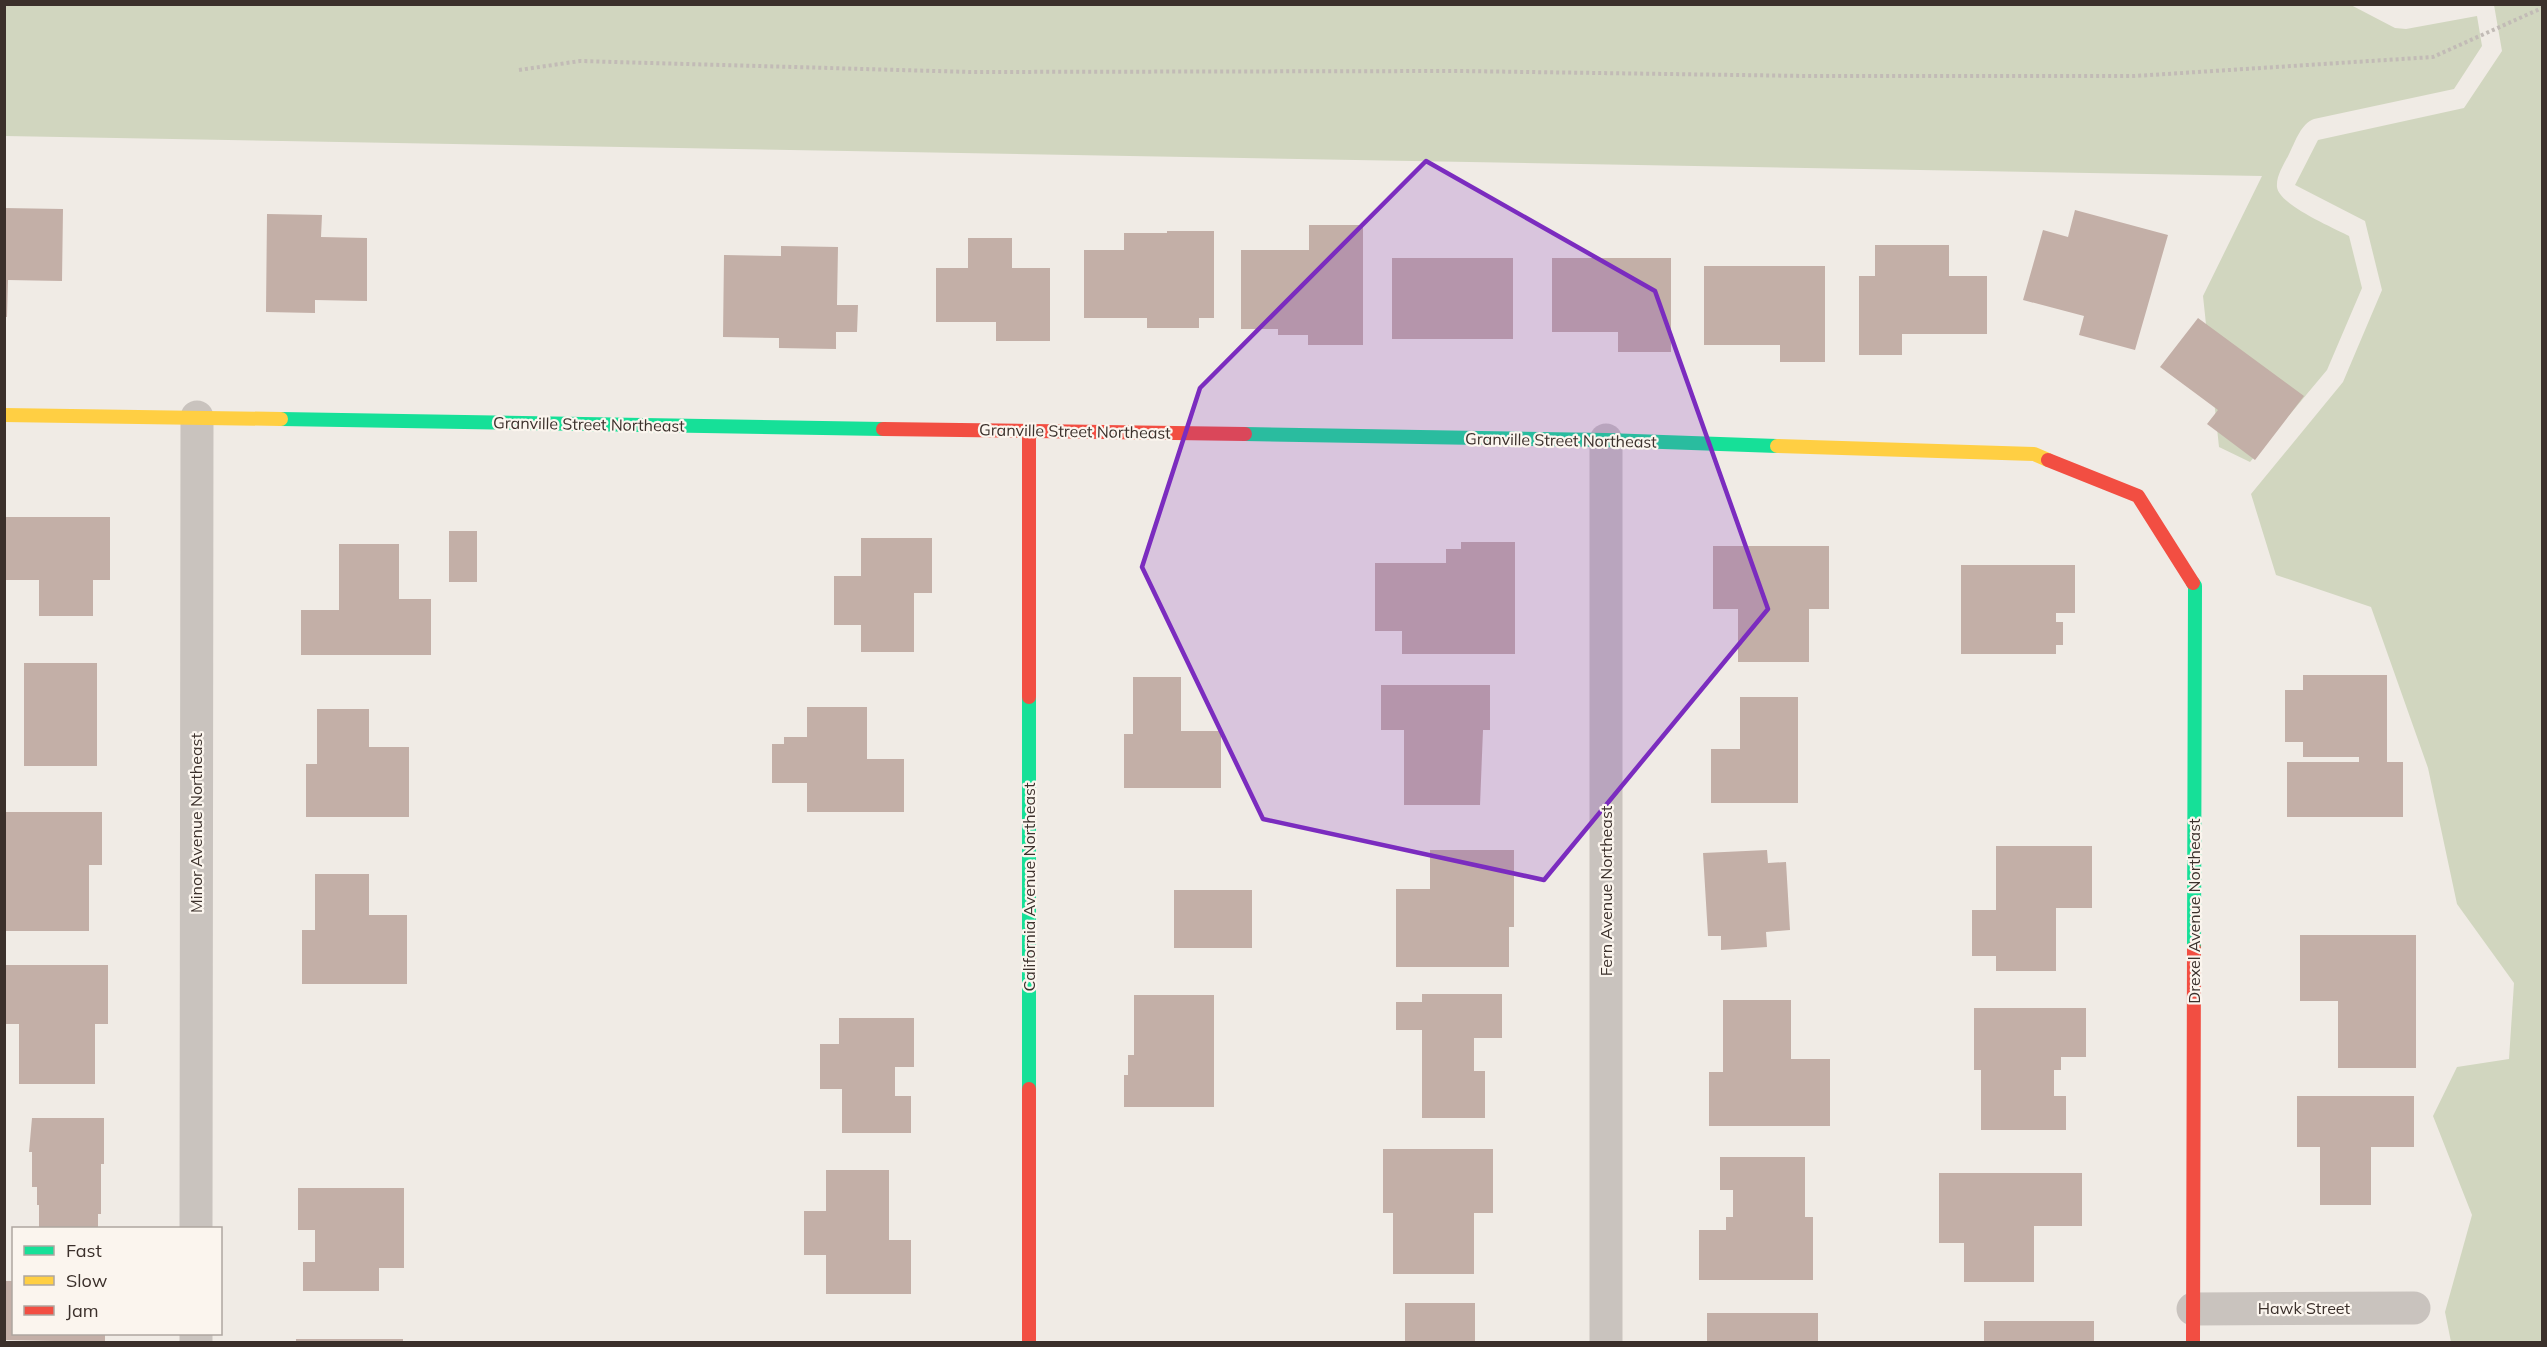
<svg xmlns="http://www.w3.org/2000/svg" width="2547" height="1347" font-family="Mulish,sans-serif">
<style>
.green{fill:#d1d6bf}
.building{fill:#c3afa7}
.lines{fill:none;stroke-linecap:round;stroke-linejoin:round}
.path{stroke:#c2bbb6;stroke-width:4;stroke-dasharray:3 3;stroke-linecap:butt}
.street{stroke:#c9c3be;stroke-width:33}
.fast{stroke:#16e098;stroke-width:14}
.slow{stroke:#ffcf43;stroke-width:14}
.jam{stroke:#f24e42;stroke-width:14}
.marked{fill:#7b2cbf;fill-opacity:0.2;stroke:#7b2cbf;stroke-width:4.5;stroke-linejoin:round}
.labels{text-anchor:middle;stroke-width:4.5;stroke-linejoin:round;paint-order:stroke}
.street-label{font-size:16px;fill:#3b302b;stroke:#fbf5ee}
</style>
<rect width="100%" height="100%" fill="#f0ebe5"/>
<!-- green -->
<g class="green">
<path d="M5,4H2349L2395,28L2406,29L2477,16L2482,46L2454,89L2314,119C2301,124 2296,140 2290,152C2285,163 2276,175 2277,187C2279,205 2334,228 2349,236L2362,288L2327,370L2250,462L2219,447L2203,296L2262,176L5,136Z"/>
<polygon points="2494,5 2542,5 2542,1342 2451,1342 2445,1312 2472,1215 2433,1116 2457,1067 2509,1059 2514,983 2457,904 2428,768 2371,607 2276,575 2251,494 2343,382 2382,290 2365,221 2295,185 2318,140 2464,108 2502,51"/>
</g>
<!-- building -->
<g class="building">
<polygon points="4,208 63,209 62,281 8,280 7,317 4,317"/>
<polygon points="2075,210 2168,235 2135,350 2079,335 2084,316 2023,300 2043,230 2068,237"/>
<polygon points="267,214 322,215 321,237 367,238 367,301 315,300 315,313 266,312"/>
<polygon points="1309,225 1363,225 1363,345 1308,345 1308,335 1278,335 1278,329 1241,329 1241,250 1309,250"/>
<polygon points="1167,231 1214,231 1214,318 1199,318 1199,328 1147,328 1147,318 1084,318 1084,250 1124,250 1124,233 1167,233"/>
<polygon points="968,238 1012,238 1012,268 1050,268 1050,341 996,341 996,322 936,322 936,268 968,268"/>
<polygon points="1875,245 1949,245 1949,276 1987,276 1987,334 1902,334 1902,355 1859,355 1859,276 1875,276"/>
<polygon points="781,246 838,247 837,305 858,305 857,332 836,332 836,349 779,348 779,338 723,337 724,255 781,256"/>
<rect x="1392" y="258" width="121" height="81"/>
<polygon points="1552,258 1671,258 1671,352 1618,352 1618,332 1552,332"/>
<polygon points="1704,266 1825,266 1825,362 1780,362 1780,345 1704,345"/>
<polygon points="2198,318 2304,396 2255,460 2207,424 2218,410 2160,367"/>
<polygon points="4,517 110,517 110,580 93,580 93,616 39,616 39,580 4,580"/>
<rect x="449" y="531" width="28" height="51"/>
<polygon points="861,538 932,538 932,593 914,593 914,652 861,652 861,625 834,625 834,576 861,576"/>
<polygon points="1461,542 1515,542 1515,654 1402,654 1402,631 1375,631 1375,563 1446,563 1446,549 1461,549"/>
<polygon points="339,544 399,544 399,599 431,599 431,655 301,655 301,610 339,610"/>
<polygon points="1713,546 1829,546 1829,609 1809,609 1809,662 1738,662 1738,609 1713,609"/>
<polygon points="1961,565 2075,565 2075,613 2056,613 2056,622 2063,622 2063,645 2056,645 2056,654 1961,654"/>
<rect x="24" y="663" width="73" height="103"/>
<polygon points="2303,675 2387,675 2387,762 2403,762 2403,817 2287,817 2287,762 2359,762 2359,757 2303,757 2303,742 2285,742 2285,690 2303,690"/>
<polygon points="1133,677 1181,677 1181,731 1221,731 1221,788 1124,788 1124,734 1133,734"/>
<polygon points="1381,685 1490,685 1490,730 1483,730 1480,805 1404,805 1404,730 1381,730"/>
<polygon points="1740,697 1798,697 1798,803 1711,803 1711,749 1740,749"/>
<polygon points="807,707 867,707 867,759 904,759 904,812 807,812 807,783 772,783 772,744 784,744 784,737 807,737"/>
<polygon points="317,709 369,709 369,747 409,747 409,817 306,817 306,764 317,764"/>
<polygon points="4,812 102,812 102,865 89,865 89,931 5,931"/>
<polygon points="1996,846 2092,846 2092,908 2056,908 2056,971 1996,971 1996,956 1972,956 1972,910 1996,910"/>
<polygon points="1430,850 1514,850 1514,927 1509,927 1509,967 1396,967 1396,889 1430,889"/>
<polygon points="1767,850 1768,863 1786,862 1790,930 1766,932 1767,947 1721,950 1721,936 1708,936 1703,853"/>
<polygon points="315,874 369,874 369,915 407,915 407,984 302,984 302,930 315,930"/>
<rect x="1174" y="890" width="78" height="58"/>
<polygon points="2300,935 2416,935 2416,1068 2338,1068 2338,1001 2300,1001"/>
<polygon points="4,965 108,965 108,1024 95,1024 95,1084 19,1084 19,1024 4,1024"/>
<polygon points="1422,994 1502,994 1502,1038 1474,1038 1474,1071 1485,1071 1485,1118 1422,1118 1422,1030 1396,1030 1396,1002 1422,1002"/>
<polygon points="1134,995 1214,995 1214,1107 1124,1107 1124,1075 1128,1075 1128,1055 1134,1055"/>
<polygon points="1723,1000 1791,1000 1791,1059 1830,1059 1830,1126 1709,1126 1709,1072 1723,1072"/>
<polygon points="1974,1008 2086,1008 2086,1057 2061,1057 2061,1070 2054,1070 2054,1096 2066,1096 2066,1130 1981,1130 1981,1070 1974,1070"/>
<polygon points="839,1018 914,1018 914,1067 895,1067 895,1096 911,1096 911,1133 842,1133 842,1089 820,1089 820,1044 839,1044"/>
<polygon points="2297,1096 2414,1096 2414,1147 2371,1147 2371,1205 2320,1205 2320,1147 2297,1147"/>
<polygon points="32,1118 104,1118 104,1164 101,1164 101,1214 98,1214 98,1228 39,1228 39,1205 37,1205 37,1187 32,1187 32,1152 29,1152"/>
<polygon points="1383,1149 1493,1149 1493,1213 1474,1213 1474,1274 1393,1274 1393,1213 1383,1213"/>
<polygon points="1720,1157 1805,1157 1805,1217 1813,1217 1813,1280 1699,1280 1699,1230 1726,1230 1726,1217 1733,1217 1733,1190 1720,1190"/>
<polygon points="826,1170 889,1170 889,1240 911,1240 911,1294 826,1294 826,1255 804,1255 804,1211 826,1211"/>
<polygon points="1939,1173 2082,1173 2082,1226 2034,1226 2034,1282 1964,1282 1964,1243 1939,1243"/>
<polygon points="298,1188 404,1188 404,1268 379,1268 379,1291 303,1291 303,1262 315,1262 315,1230 298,1230"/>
<polygon points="4,1281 14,1281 14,1334 105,1334 105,1342 4,1340"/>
<rect x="1405" y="1303" width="70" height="39"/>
<rect x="1707" y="1313" width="111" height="29"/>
<rect x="1984" y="1321" width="110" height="21"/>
<rect x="296" y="1339" width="107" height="3"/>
</g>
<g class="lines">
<!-- path -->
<polyline class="path" points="519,70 580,61 971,72 1459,71 1807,76 2135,76 2433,57 2542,8"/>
<!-- street -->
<g class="street">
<polyline points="1606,440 1606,1342"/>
<polyline points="196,1228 197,417"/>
<polyline points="2193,1309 2414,1308"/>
<polyline points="196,1342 196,1334"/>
</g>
<!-- fast -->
<g class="fast">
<polyline points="281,419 883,429"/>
<polyline points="1245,434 1606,440 1777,446"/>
<polyline points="2193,583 2195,586 2194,948"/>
<polyline points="1029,697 1029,1089"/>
</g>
<!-- slow -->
<g class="slow">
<polyline points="4,415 281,419"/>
<polyline points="1777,446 2034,454 2048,460"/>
</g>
<!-- jam -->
<g class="jam">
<polyline points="883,429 1245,434"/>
<polyline points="1029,431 1029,697"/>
<polyline points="2048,460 2138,496 2193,583"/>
<polyline points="1029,1089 1029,1342"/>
<polyline points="2193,1342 2194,948"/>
</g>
</g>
<!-- marked area -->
<path class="marked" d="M1426,161L1655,291L1768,609L1544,880L1263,819L1142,567L1200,388Z"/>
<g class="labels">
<!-- street labels -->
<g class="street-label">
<text transform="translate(589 424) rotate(1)" y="6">Granville Street Northeast</text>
<text transform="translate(1075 431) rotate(1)" y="6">Granville Street Northeast</text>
<text transform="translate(1561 440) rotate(1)" y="6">Granville Street Northeast</text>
<text transform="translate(196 823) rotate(-90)" y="6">Minor Avenue Northeast</text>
<text transform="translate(1029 887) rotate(-90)" y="6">California Avenue Northeast</text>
<text transform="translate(1606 891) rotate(-90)" y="6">Fern Avenue Northeast</text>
<text transform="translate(2194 911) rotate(-90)" y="6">Drexel Avenue Northeast</text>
<text x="2304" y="1314">Hawk Street</text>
</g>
</g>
<!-- border -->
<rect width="2547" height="1347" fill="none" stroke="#3b302b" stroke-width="12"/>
<!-- legend -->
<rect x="12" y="1227" width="210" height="108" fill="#fbf5ee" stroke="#aea6a0" stroke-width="1.5"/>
<rect x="24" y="1246" width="30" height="9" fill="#16e098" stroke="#aea6a0" stroke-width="1.5"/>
<text x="66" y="1257" font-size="18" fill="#3b302b">Fast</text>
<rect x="24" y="1276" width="30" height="9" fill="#ffcf43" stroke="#aea6a0" stroke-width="1.5"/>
<text x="66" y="1287" font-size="18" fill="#3b302b">Slow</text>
<rect x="24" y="1306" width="30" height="9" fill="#f24e42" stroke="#aea6a0" stroke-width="1.5"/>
<text x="66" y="1317" font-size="18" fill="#3b302b">Jam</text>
</svg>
